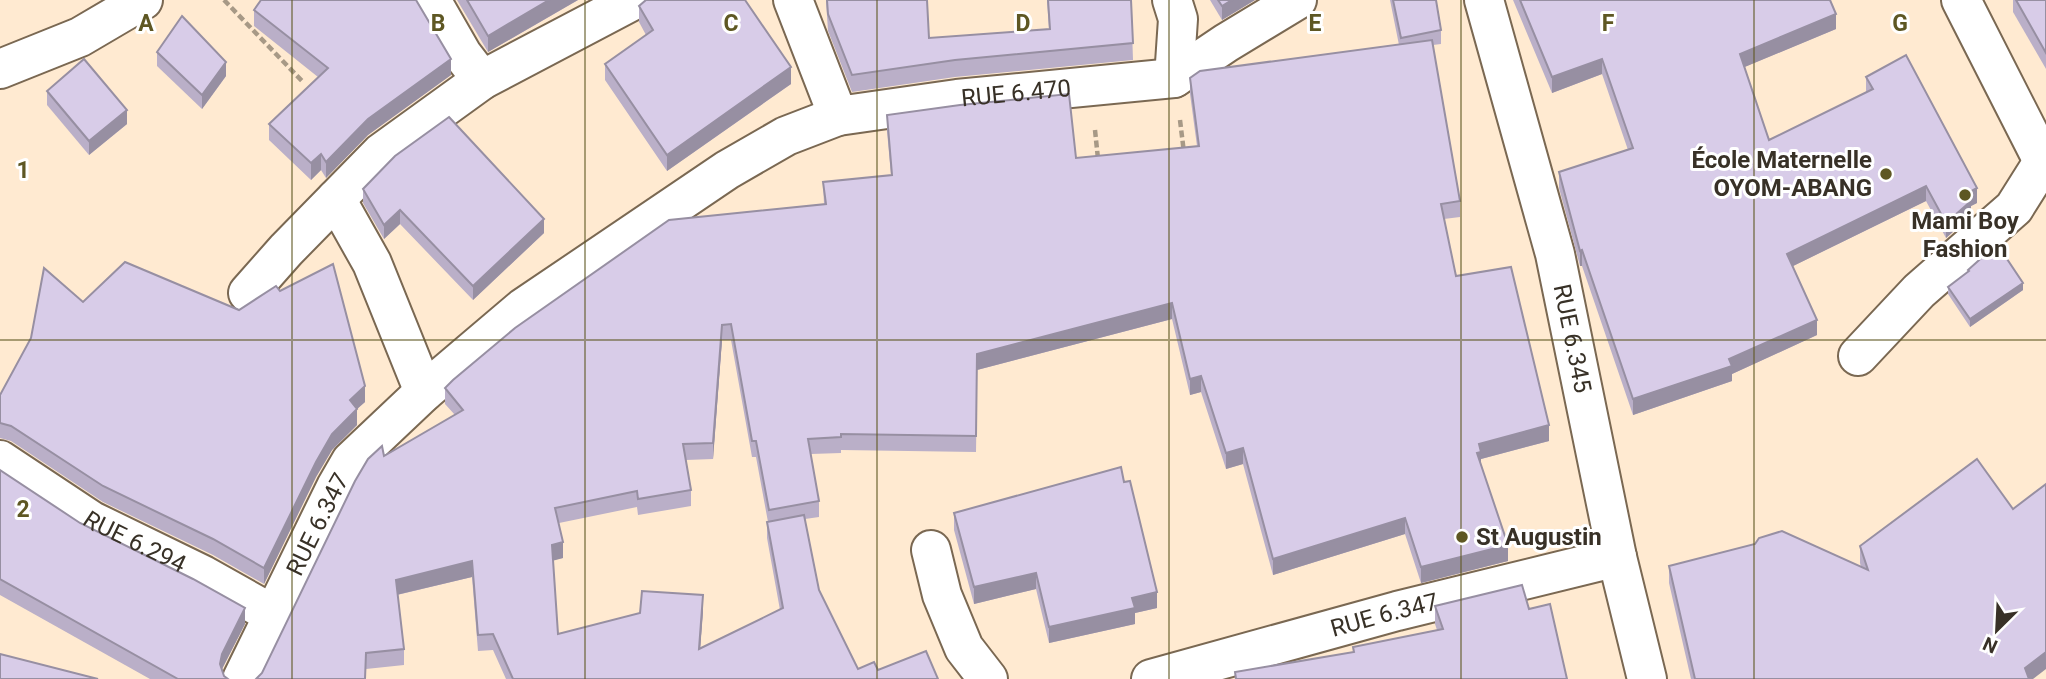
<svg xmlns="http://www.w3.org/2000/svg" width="2046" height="679" font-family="Roboto,sans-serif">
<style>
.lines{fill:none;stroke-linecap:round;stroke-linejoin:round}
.minor-casing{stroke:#7a6852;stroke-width:42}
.tertiary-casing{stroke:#7a6852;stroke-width:42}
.path{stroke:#a79986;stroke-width:4.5;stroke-dasharray:7 3.5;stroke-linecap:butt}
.minor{stroke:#fff;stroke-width:38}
.tertiary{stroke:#fff;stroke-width:38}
.wall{fill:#baafc8;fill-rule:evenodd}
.shaded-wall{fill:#978fa2}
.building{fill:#d8cce8;stroke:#978fa2;stroke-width:2}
.grid{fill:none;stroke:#5e5723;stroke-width:2;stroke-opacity:0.55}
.poi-dot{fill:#5e5723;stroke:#fff;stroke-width:2.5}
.labels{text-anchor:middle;stroke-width:6;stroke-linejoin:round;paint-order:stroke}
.street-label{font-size:24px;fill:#383127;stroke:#fff}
.poi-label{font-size:24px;font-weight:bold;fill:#383127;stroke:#fff;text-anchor:end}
.grid-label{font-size:23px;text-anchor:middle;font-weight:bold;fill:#5e5723;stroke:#fff;stroke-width:6;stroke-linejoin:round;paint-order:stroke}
</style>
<rect width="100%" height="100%" fill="#ffead1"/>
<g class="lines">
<defs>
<g id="minor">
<polyline points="431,0 462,54 482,80"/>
<path id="s1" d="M793,0L838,116L957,99L1174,78L1226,43L1297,0"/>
<polyline points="1172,0 1178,19 1174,78"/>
<path id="s2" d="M1484,0L1555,254L1617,557L1647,679"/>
<polyline points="0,69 80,37 143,0"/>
<polyline points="336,199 372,263 424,392"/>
<polyline points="248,293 286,250 381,153 482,80 634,0"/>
<polyline points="1858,356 1919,291 2014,208 2043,162 2046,161"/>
<path id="s3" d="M0,460L92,521L203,575L274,615"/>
<polyline points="931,550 942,595 964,648 988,679"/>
<path id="s4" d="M242,679L336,487L351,461L424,392L523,308L727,170L786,136L838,116"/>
<path id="s5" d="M1151,679L1397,611L1617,557"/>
</g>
<polyline id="tertiary" points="1961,0 2046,167"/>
</defs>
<!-- minor casing -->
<use href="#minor" class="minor-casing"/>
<!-- tertiary casing -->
<use href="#tertiary" class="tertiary-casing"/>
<!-- path -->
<g class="path">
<polyline points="224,0 302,81"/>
<polyline points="1180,120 1184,153"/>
<polyline points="1095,130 1098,159"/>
</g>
<!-- minor -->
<use href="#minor" class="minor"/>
<!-- tertiary -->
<use href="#tertiary" class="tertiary"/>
</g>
<!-- wall -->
<g class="wall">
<polygon points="457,0 578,0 488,52"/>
<polygon points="826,0 927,0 929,38 1049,30 1047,0 1131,0 1133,60 955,77 852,92 828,31"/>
<polygon points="1210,0 1255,0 1222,20"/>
<path d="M1390,0H1436L1441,30V44L1433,45L1460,201V217L1444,219L1456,276L1549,441L1481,459V466L1508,561L1421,583L1405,534L1273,575L1243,464L1226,469L1201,392L1190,395L1172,319L977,370L976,452L841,450V453L811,454L819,501V517L805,519L819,590L858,669L878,670L938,679H506L493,650L478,651L472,577L397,595L404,649V665L366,669V679H256L262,673L384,456L455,415L445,404V388L824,204L823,182L891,175L887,131V115L1076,158L1197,146L1190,94V78L1399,45ZM722,340H731L752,457H756L768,522H767V538L780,610L700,648L703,611L558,634L553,560L563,558L559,523L637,507L638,515L691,506V490L686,460L713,459Z"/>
<polygon points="1513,0 1830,0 1836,29 1744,67 1769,140 1866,93 1866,77 1977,203 1971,206 1971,216 1946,238 1926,201 1793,266 1817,335 1732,374 1732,381 1633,415 1582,266 1580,266 1559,188 1559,172 1628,150 1602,74 1552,93"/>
<polygon points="2013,0 2046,0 2046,69 2013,12"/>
<polygon points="639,6 791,84 667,171 605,80 605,64 646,35 639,22"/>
<polygon points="254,10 451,75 368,135 326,178 321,170 311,180 269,140 269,124 318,77 254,26"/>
<polygon points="157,52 226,76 202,109 157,66"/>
<polygon points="47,91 127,124 89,155 47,105"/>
<polygon points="363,189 544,233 473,300 400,224 384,239 363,203"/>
<polygon points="1968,270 2023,290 1970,327 1948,294 1948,287 1968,272"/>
<polygon points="83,302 365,402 357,409 357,425 332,450 316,477 264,584 213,555 103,502 11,441 0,438 0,395"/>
<polygon points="0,470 80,523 245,624 222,669 224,676 228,679 150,679 0,595"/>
<polygon points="1124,482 1157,608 1135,613 1135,624 1049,643 1036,589 974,604 954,530 954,513"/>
<polygon points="1860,546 2033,679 1691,679 1669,583 1669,566 1861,567 1860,563"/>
<polygon points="1435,606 1529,609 1567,679 1235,679 1235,672 1353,652 1353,647 1437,630 1435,624"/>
</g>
<!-- shaded-wall -->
<g class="shaded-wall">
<polygon points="549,0 578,0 488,52 488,36"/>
<polygon points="1232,0 1255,0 1222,20 1222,6"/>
<polygon points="1836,14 1836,29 1740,69 1740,54"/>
<polygon points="451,59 451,75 368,135 326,178 326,162 368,119"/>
<polygon points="1602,59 1602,74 1552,93 1552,77"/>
<polygon points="226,62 226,76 202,109 202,95"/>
<polygon points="791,67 791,84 667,171 667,155"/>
<polygon points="127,110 127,124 89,155 89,141"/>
<polygon points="321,154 321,170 311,180 311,163"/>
<polygon points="1926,186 1926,201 1787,269 1787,254"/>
<polygon points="1977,188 1977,203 1971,206 1971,216 1946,238 1946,223 1966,194"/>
<polygon points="400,210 400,224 384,239 384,225"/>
<polygon points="544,219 544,233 473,300 473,286"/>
<polygon points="1582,250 1582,266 1580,266 1580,251"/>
<polygon points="2023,283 2023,290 1970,327 1970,319"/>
<polygon points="1172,303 1172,319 977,370 976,452 977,354"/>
<polygon points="1817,320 1817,335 1732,374 1732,381 1633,415 1633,399 1729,359"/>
<polygon points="722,325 722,340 713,459 713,443"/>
<polygon points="1201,376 1201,392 1190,395 1190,379"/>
<polygon points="365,386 365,402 357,409 357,425 332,450 316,477 264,584 264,568 316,462 350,400"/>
<polygon points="1549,425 1549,441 1481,459 1481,468 1477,453 1479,444"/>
<polygon points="1243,448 1243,464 1226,469 1226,453"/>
<polygon points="1405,518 1405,534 1273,575 1273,559"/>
<polygon points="563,542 563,558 552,561 552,545"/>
<polygon points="1508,545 1508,561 1421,583 1421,567"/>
<polygon points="472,561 472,577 396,595 396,580"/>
<polygon points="1036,573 1036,589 974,604 974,587"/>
<polygon points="1157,592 1157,608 1135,613 1135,624 1049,643 1049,627 1132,598"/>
<polygon points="703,595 703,611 699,665 699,649"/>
<polygon points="245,608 245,624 222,669 220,664 222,654"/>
<polygon points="2046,652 2046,669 2033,679 2025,679 2025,668"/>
</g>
<!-- building -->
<g class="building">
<polygon points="261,0 416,0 451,59 368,119 326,162 321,154 311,163 269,124 328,68 254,10"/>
<polygon points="467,0 549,0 488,36"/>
<polygon points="646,0 745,0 791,67 667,155 605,64 653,30 639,6"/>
<polygon points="827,0 927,0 929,38 1050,29 1048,0 1131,0 1133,43 955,60 852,75 828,14"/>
<polygon points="1218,0 1232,0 1222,6"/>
<polygon points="1393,0 1436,0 1441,30 1401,38"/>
<polygon points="1520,0 1830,0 1836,14 1740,54 1769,140 1873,89 1866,77 1906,55 1977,188 1966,194 1971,201 1946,223 1926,186 1787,254 1817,320 1729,359 1732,366 1633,399 1582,250 1580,251 1559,172 1633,148 1602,59 1552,77"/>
<polygon points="2016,0 2046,0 2046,53"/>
<polygon points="182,16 226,62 202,95 157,52"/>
<polygon points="1432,40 1460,201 1441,204 1456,276 1511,267 1549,425 1479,444 1481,452 1477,453 1508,545 1421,567 1405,518 1273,559 1243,448 1226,453 1201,376 1190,379 1172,303 977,354 976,436 841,434 841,437 808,439 819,501 769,510 756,441 752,441 731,324 722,325 713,443 683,444 691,490 638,499 637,491 555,508 563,542 552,545 558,634 640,613 642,591 703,595 699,649 783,608 767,522 804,515 819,590 858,669 874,662 878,670 926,651 938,679 513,679 493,634 478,635 472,561 396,580 404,649 366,653 365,679 256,679 262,673 355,481 368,459 382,446 384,456 463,410 445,388 453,380 515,328 669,220 826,204 823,182 892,175 887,115 960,105 1069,94 1076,158 1199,146 1190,78 1200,71"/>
<polygon points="84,59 127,110 89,141 47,91"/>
<polygon points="449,117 544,219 473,286 400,210 384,225 363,189 395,156"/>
<polygon points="1997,244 2023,283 1970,319 1948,287 1969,271 1968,270"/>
<polygon points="125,262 239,310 276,286 280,291 333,264 365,386 350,400 357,409 332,434 316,462 264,568 213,539 103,486 11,426 0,423 0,395 31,338 44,268 83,302"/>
<polygon points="1977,459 2013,509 2046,484 2046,652 2025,668 2029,679 1695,679 1669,566 1755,544 1759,538 1782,531 1868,570 1860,546"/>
<polygon points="1121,467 1124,482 1130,481 1157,592 1132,598 1135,608 1049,627 1036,573 974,587 954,513"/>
<polygon points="0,470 80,523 193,579 245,608 222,654 220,664 224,676 228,679 178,679 0,579"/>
<polygon points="1522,585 1529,609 1550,604 1567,679 1236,679 1235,672 1354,652 1353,647 1443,629 1435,606"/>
<polygon points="0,654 98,679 0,679"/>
</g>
<!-- grid -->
<path class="grid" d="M292,0V679M585,0V679M877,0V679M1169,0V679M1461,0V679M1754,0V679M0,340H2046"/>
<!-- markers -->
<g class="poi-dot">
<circle cx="1886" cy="174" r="7"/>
<circle cx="1965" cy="195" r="7"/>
<circle cx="1462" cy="537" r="7"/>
</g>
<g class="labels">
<!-- street labels -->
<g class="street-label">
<text dy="8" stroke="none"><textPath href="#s1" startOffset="304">RUE 6.470</textPath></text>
<text dy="8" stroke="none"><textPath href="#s2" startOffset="350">RUE 6.345</textPath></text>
<text dy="8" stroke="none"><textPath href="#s4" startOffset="172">RUE 6.347</textPath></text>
<text dy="8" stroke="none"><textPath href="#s3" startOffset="158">RUE 6.294</textPath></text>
<text dy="8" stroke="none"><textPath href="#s5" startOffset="242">RUE 6.347</textPath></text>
</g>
<!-- poi labels -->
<g class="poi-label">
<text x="1872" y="168">École Maternelle<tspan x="1872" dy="28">OYOM-ABANG</tspan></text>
<text x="1965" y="229" text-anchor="middle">Mami Boy<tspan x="1965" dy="28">Fashion</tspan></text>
<text x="1476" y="545" text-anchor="start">St Augustin</text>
</g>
</g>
<g class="grid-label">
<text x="146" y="31">A</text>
<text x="438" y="31">B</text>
<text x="731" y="31">C</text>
<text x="1023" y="31">D</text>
<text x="1315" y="31">E</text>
<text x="1608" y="31">F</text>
<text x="1900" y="31">G</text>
<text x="23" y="178">1</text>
<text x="23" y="517">2</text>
</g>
<!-- north arrow -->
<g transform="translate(1997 630) rotate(204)" stroke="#ffffff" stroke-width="5" paint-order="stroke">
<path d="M0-5L12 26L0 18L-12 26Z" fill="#383127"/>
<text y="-10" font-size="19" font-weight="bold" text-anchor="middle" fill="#383127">N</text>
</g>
</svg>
